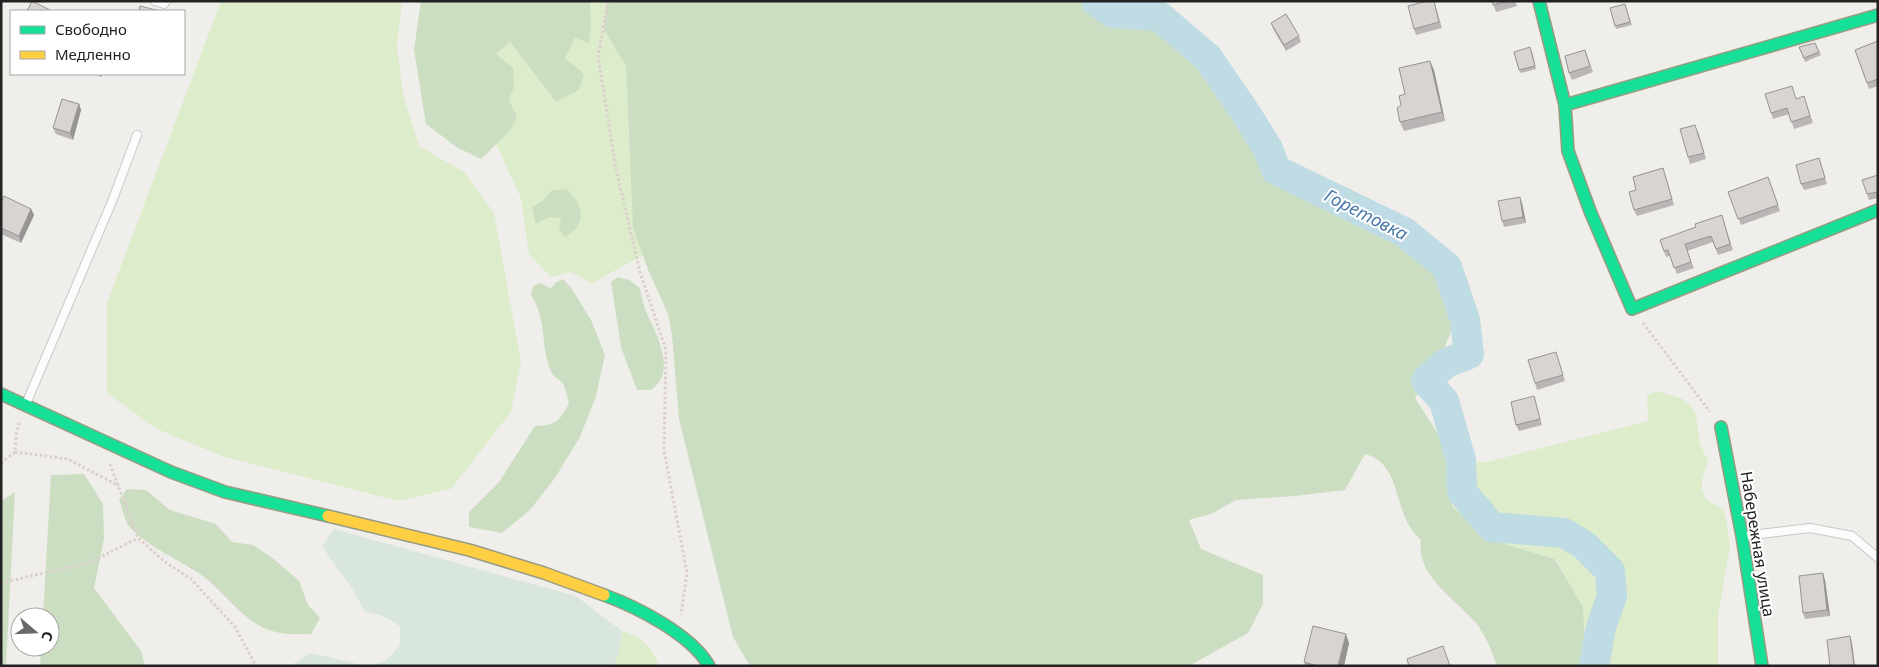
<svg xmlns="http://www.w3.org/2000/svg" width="1879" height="667" font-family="'Noto Sans',sans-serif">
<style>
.grass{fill:#ddeccb}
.forest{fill:#cbdec1}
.wetland{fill:#d9e6de}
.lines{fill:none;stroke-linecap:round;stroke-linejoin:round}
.river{stroke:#bfdbe3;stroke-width:30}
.lane-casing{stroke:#c9c8c7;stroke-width:10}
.fast-casing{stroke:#999a82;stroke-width:14}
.slow-casing{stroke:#999a82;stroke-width:14}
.path{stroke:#dccecd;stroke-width:3;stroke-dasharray:2.5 2.5;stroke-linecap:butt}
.lane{stroke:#fdfcfc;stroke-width:8}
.fast{stroke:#16e098;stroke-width:11}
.slow{stroke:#ffcf43;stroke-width:11}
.wall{fill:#b9b6b5}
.shaded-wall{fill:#969493}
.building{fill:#d7d4d2;stroke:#969493}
.labels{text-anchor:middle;stroke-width:4;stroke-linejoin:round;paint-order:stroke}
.street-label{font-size:16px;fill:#222;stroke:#fff}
.water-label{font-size:18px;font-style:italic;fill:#4a7aab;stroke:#fff}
</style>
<rect width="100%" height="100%" fill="#f0eeeb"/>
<!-- grass -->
<g class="grass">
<polygon points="221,1 402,1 397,46 403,94 419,146 464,172 494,213 521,362 511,412 451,489 398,501 222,456 157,429 107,393 107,303"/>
<polygon points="590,1 607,1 604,30 626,66 633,228 644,255 592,283 571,272 551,277 529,254 521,198 496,144 510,131 517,117 509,100 514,87 496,54 510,42 540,82 556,102 579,90 565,58 575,38 589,43 591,27"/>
<polygon points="1658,391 1683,399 1691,406 1696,415 1700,444 1708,461 1702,480 1702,489 1706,499 1723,509 1726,518 1730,547 1718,615 1718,666 1586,666 1583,607 1556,559 1492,540 1452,507 1449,461 1487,462 1648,421 1647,395"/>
<path d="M622,631C643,638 651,645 659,666H614L619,650Z"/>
</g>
<!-- forest -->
<g class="forest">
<polygon points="421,1 590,1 591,27 589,43 575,38 565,58 584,74 579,90 556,102 510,42 496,54 513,68 514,87 509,100 517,117 510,131 481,159 458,148 426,124 414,50"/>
<path d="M607,1H1117L1182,42L1230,84L1261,118L1260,159L1348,214L1382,238L1430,260L1452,291V330L1434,371L1415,398L1444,443L1449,461L1452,507L1492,540L1555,559L1583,607L1586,666H1497C1492,652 1487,639 1479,627C1459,601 1415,577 1421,540C1415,534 1408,526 1405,517C1395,494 1394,461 1365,454L1345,490L1295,496L1236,500L1211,514L1189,520L1201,549L1263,575V604L1248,633L1189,666H750L733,637L679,419L672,335L668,314L649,272L633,228L626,66L604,30Z"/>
<path d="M566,189C576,198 586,212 578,225C576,230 569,234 566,237L559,230L561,218L549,217L536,224L532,207L544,200L551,191Z"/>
<path d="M618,277L629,280L639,287C642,296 644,308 648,316C656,332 672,365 659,382C657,385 653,388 651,390H637L621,347L611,282Z"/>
<path d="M563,279L572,289L591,320L605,355L596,396L580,437L555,478L529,511L502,533L469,527V512L499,482L535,426C557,425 559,422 569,403C567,397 566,389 563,384C558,377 553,379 549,366C541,342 546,317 531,295L533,286L541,283L551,289L555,283Z"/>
<polygon points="84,474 103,504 104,539 94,588 141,651 145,666 40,666 41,647 50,647 50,617 43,617 51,475"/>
<path d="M127,489L146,490L170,510L216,524L232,542L253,545L274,559L299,581L308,605L320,618L311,634C297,634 283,635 269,630C244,621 227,596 207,579C185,562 143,545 128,525C124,518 122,507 119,500Z"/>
<polygon points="15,492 6,666 1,666 1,501"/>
</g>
<!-- wetland -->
<g class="wetland">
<path d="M334,529L576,596L622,631L619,650L614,666H369L387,660L400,645V626L383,616L364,611C354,586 336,569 322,546Z"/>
<path d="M311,653C330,657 349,663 369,666H290Z"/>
</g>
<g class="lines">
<!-- river -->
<polyline class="river" points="1096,1 1112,13 1159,16 1208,58 1247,115 1268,149 1276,170 1404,232 1447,267 1465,320 1469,354 1446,363 1426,381 1444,401 1461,460 1462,492 1492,527 1564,533 1584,545 1610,571 1612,596 1601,627 1594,666"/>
<defs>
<g id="lane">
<polyline points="155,1 164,4 166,1"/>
<polyline points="26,404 113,199 137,135"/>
<polyline points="1744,536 1810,528 1852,536 1878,558"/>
</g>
<g id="fast">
<polyline points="1539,1 1565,105 1568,151 1590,211 1632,309 1878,210"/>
<polyline points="1565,105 1878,15"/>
<polyline points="1,394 171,472 225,492 328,516"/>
<polyline points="1721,427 1742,536 1762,666"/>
<path d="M604,595C637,607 692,635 709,666"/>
</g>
<polyline id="slow" points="328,516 469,550 544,573 604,595"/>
</defs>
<!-- lane casing -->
<use href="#lane" class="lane-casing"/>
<!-- fast casing -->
<use href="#fast" class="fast-casing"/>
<!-- slow casing -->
<use href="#slow" class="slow-casing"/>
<!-- path -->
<g class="path">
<polyline points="608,1 598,57 616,169 640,272 666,350 664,450 687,573 681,615"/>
<polyline points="1643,323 1710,412"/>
<polyline points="15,452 68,459 119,486"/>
<polyline points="1,463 15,452 16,435 19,423"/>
<polyline points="110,464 138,538 165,562 191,579 235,627 256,666"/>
<polyline points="1,583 91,562 138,538"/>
</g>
<!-- lane -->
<use href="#lane" class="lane"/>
<!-- fast -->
<use href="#fast" class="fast"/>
<!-- slow -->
<use href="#slow" class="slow"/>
</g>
<!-- wall -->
<g class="wall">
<polygon points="1434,1 1442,28 1416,35 1414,29"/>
<polygon points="1492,1 1515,1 1517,6 1496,12"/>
<polygon points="1625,4 1632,25 1616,29 1610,8"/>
<polygon points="1271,23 1299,36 1301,42 1286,51 1273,29"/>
<polygon points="1878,41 1878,86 1869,89 1855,50"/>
<polygon points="1815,43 1821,55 1805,62 1799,47"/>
<polygon points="1585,50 1593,72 1572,80 1569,73"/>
<polygon points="1532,51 1536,69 1521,73 1519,70"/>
<polygon points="1434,70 1445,121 1404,131 1400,122 1401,105 1405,94"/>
<polygon points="91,74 102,74 102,77"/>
<polygon points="1765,94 1797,99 1804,96 1813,123 1794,129 1789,114 1773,119"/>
<polygon points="79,104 81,110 73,140 56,134 53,128"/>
<polygon points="1698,131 1706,159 1690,164 1688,157"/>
<polygon points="1819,158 1827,184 1804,190 1801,184"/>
<polygon points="1665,174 1674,205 1637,216 1634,210 1636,190"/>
<polygon points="1878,175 1878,198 1869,200 1867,194"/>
<polygon points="1768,177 1780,211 1741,225 1728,192"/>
<polygon points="1,203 31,209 34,215 21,243 1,234"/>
<polygon points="1522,203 1526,223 1504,227 1502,221"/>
<polygon points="1724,222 1733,250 1718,255 1713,242 1687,251 1694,268 1677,274 1670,256 1666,257 1660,240"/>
<polygon points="1556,352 1565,381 1537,390 1535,383"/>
<polygon points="1534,396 1542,425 1519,431 1516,425"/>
<polygon points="1825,580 1830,616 1805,619 1803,613"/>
<polygon points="1349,643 1344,666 1305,666 1304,662"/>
</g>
<!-- shaded-wall -->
<g class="shaded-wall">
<polygon points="1430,61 1434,70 1445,121 1442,112"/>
<polygon points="79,104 81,110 73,140 70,133"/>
<polygon points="1520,197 1522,203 1526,223 1523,217"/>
<polygon points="31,209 34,215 21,243 19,236"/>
<polygon points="1823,573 1825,580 1830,616 1827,610"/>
<polygon points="1346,634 1349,643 1344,666 1338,666"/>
<polygon points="1850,636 1852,643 1855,666 1854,665"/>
</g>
<!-- building -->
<g class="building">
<polygon points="32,1 52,11 27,11"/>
<polygon points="1427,1 1434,1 1439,22 1414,29 1408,6"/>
<polygon points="1492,1 1508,1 1493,5"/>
<polygon points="1625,4 1630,22 1615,26 1610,8"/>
<polygon points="140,6 160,11 139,11"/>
<polygon points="1286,14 1299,36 1284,45 1271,23"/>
<polygon points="1878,41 1878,79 1867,83 1855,50"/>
<polygon points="1815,43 1819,52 1804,58 1799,47"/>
<polygon points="1530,47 1535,66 1519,70 1514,52"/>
<polygon points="1585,50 1590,66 1569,73 1565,56"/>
<polygon points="1430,61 1442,112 1400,122 1397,108 1401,105 1399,96 1405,94 1399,68"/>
<polygon points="1792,86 1796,99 1804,96 1810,116 1791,122 1787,108 1771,113 1765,94"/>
<polygon points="62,99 79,104 70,133 53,128"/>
<polygon points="1695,125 1704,153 1688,157 1680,129"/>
<polygon points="1819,158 1825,178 1801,184 1796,165"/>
<polygon points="1663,168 1672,199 1634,210 1629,192 1636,190 1633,177"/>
<polygon points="1878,175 1878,192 1867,194 1862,180"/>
<polygon points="1768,177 1778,205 1738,219 1728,192"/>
<polygon points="4,196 31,209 19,236 1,228 1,203"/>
<polygon points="1520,197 1523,217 1502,221 1498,201"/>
<polygon points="1722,215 1730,244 1716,249 1711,236 1685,244 1691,262 1674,268 1668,250 1664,251 1660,240 1696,227 1695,224"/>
<polygon points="1556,352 1563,375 1535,383 1528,360"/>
<polygon points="1534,396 1540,419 1516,425 1511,402"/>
<polygon points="1823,573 1827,610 1803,613 1799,576"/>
<polygon points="1313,626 1346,634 1338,666 1317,666 1304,662"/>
<polygon points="1850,636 1854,665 1830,666 1827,640"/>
<polygon points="1443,646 1450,666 1409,666 1407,659"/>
</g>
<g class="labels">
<!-- street labels -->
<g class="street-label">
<text transform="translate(1758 544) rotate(81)" y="6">Набережная улица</text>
</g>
<!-- water labels -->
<g class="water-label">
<text transform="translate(1366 215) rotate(27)" y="6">Горетовка</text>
</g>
</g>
<!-- border -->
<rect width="1879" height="667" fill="none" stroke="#222222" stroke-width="5"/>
<!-- legend -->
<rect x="10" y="10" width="175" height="65" fill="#ffffff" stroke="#a7a7a7"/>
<rect x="20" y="26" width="25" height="8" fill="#16e098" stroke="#a7a7a7"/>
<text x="55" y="35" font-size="15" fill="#222222">Свободно</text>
<rect x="20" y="51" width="25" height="8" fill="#ffcf43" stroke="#a7a7a7"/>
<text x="55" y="60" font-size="15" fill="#222222">Медленно</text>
<!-- north arrow -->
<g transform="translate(35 632) rotate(109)"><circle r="24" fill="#ffffff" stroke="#a7a7a7"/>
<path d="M0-4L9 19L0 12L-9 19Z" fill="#6a6968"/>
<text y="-8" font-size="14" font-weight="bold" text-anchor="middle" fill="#222222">С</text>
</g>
</svg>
